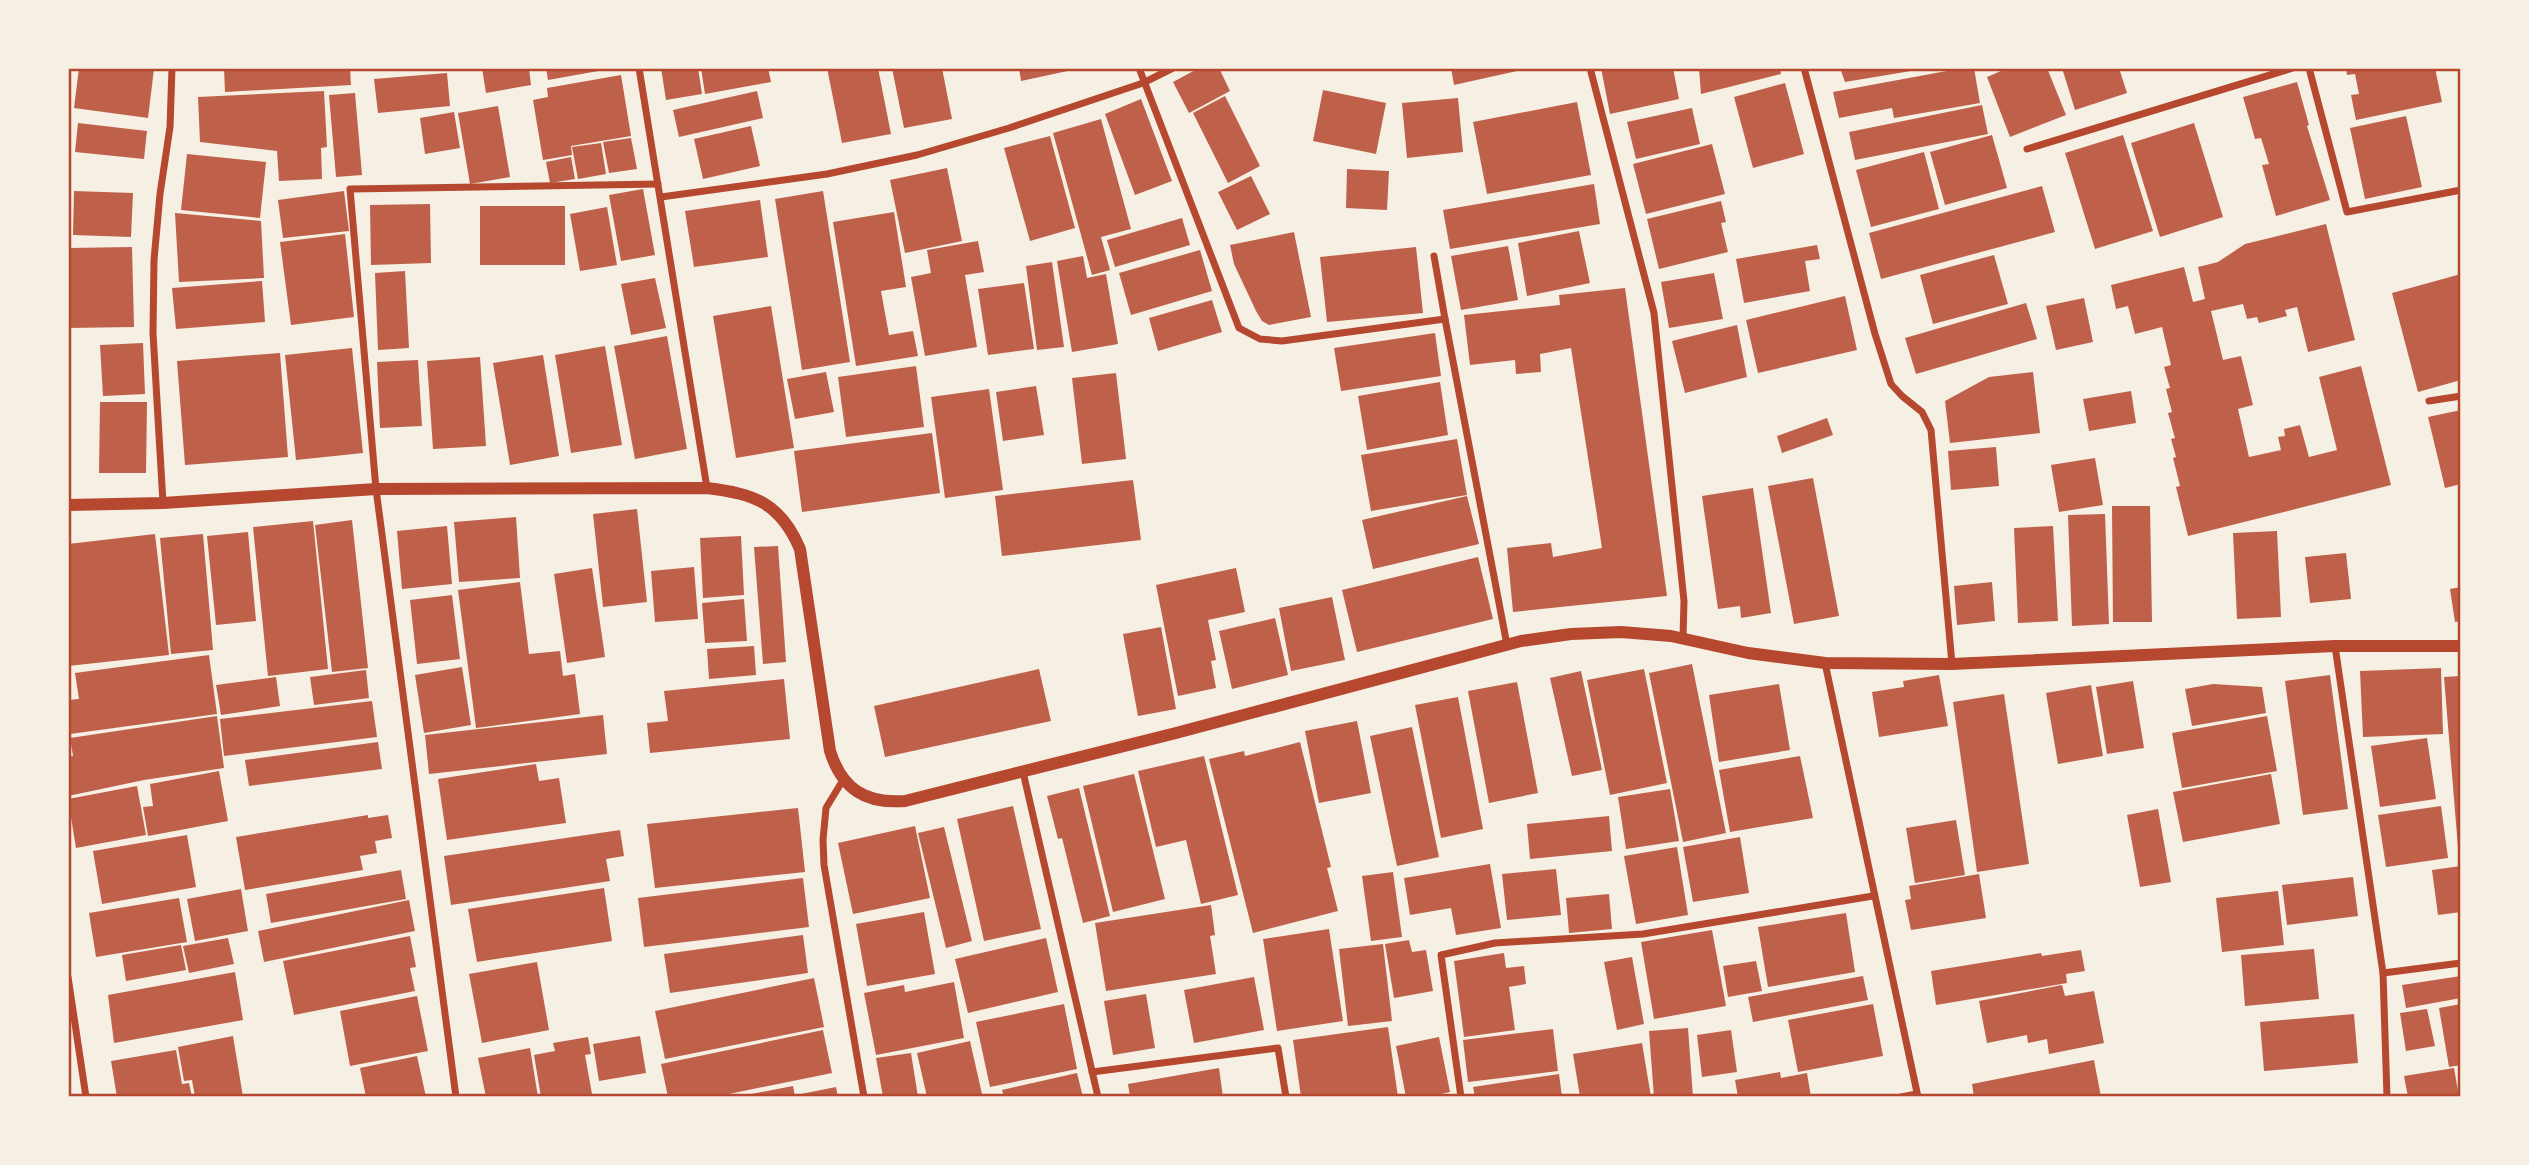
<svg xmlns="http://www.w3.org/2000/svg" width="2529" height="1165" font-family="'Nunito Sans',sans-serif">
<style>
.building{fill:#bf614a}
.lines{fill:none;stroke-linecap:round;stroke-linejoin:round}
.minor{stroke:#b5482f;stroke-width:7}
.tertiary{stroke:#b5482f;stroke-width:12}
.neatline{fill:none;stroke:#b5482f;stroke-width:2.5}
</style>
<rect width="100%" height="100%" fill="#f6efe4"/>
<!-- building -->
<g class="building">
<polygon points="79,68 154,69 148,118 74,108"/>
<polygon points="224,68 350,68 351,85 225,92"/>
<polygon points="482,68 529,68 531,85 486,93"/>
<polygon points="546,68 603,68 604,70 548,80"/>
<polygon points="661,68 698,68 702,94 666,100"/>
<polygon points="701,68 768,68 771,82 705,94"/>
<polygon points="827,68 878,68 891,134 842,143"/>
<polygon points="892,68 942,68 952,119 904,128"/>
<polygon points="1019,68 1077,68 1077,69 1021,81"/>
<polygon points="1199,68 1219,68 1230,91 1189,113 1173,82"/>
<polygon points="1451,68 1526,68 1526,69 1454,85"/>
<polygon points="1601,68 1673,68 1679,99 1610,114"/>
<polygon points="1699,68 1780,68 1781,74 1701,94"/>
<polygon points="1840,68 1917,68 1917,70 1845,82"/>
<polygon points="1963,68 1974,68 1980,103 1894,118 1892,108 1839,118 1833,92"/>
<polygon points="2008,68 2047,68 2066,115 2010,137 1987,77"/>
<polygon points="2062,68 2119,68 2127,93 2075,110"/>
<polygon points="2346,68 2435,68 2442,102 2356,120 2351,95 2359,94 2355,74 2347,75"/>
<polygon points="447,73 450,106 378,113 374,79"/>
<polygon points="621,75 631,136 571,146 572,155 543,160 533,100 548,97 547,88"/>
<polygon points="2297,82 2309,125 2307,126 2330,200 2276,216 2262,165 2269,164 2261,138 2255,139 2243,97"/>
<polygon points="1785,83 1804,154 1753,168 1734,97"/>
<polygon points="1323,90 1386,103 1376,154 1313,141"/>
<polygon points="324,91 327,147 321,148 322,179 279,181 277,151 200,142 198,97"/>
<polygon points="757,91 763,118 679,137 673,110"/>
<polygon points="355,93 362,175 336,177 329,95"/>
<polygon points="1225,96 1260,166 1228,183 1193,113"/>
<polygon points="1458,98 1463,152 1407,158 1402,103"/>
<polygon points="1141,99 1172,181 1135,195 1105,114"/>
<polygon points="1577,102 1591,175 1487,194 1473,122"/>
<polygon points="1982,105 1988,134 1855,160 1849,132"/>
<polygon points="498,106 510,177 470,184 458,113"/>
<polygon points="1692,108 1700,144 1636,159 1627,122"/>
<polygon points="454,112 460,148 425,154 420,118"/>
<polygon points="2406,116 2422,187 2365,199 2350,128"/>
<polygon points="1101,119 1131,229 1101,237 1110,270 1092,275 1053,133"/>
<polygon points="78,123 147,131 144,159 75,152"/>
<polygon points="2194,123 2223,217 2160,237 2131,143"/>
<polygon points="751,126 760,166 703,179 694,139"/>
<polygon points="1992,135 2007,188 1945,205 1930,152"/>
<polygon points="2123,135 2153,231 2095,249 2065,153"/>
<polygon points="1050,136 1075,228 1030,241 1004,148"/>
<polygon points="631,138 637,169 609,173 603,142"/>
<polygon points="601,143 606,174 578,179 572,147"/>
<polygon points="1712,144 1725,194 1646,214 1633,164"/>
<polygon points="1924,152 1939,209 1871,227 1856,170"/>
<polygon points="187,154 266,162 260,218 181,210"/>
<polygon points="571,157 575,179 550,183 546,162"/>
<polygon points="947,168 962,241 905,253 890,180"/>
<polygon points="1347,169 1389,171 1387,210 1346,208"/>
<polygon points="1251,176 1270,214 1237,230 1218,192"/>
<polygon points="1594,184 1600,224 1450,249 1443,210"/>
<polygon points="2042,186 2055,232 1881,279 1869,233"/>
<polygon points="643,189 655,255 621,261 609,195"/>
<polygon points="74,191 133,193 131,237 73,235"/>
<polygon points="344,191 349,231 283,238 278,200"/>
<polygon points="823,191 850,362 802,370 775,199"/>
<polygon points="760,200 768,257 694,267 685,211"/>
<polygon points="1721,201 1726,222 1721,223 1728,252 1659,269 1647,219"/>
<polygon points="430,204 431,263 371,265 370,205"/>
<rect x="480" y="206" width="85" height="59"/>
<polygon points="607,207 617,265 580,271 570,214"/>
<polygon points="894,212 906,287 881,291 889,335 913,331 918,356 856,366 833,222"/>
<polygon points="175,213 261,221 264,278 179,282"/>
<polygon points="1182,218 1190,245 1115,267 1107,240"/>
<polygon points="2326,224 2355,340 2308,352 2297,307 2285,310 2287,316 2259,323 2257,317 2247,319 2243,304 2211,311 2223,360 2241,356 2253,405 2238,409 2249,457 2281,450 2278,437 2285,436 2284,429 2300,425 2309,457 2337,450 2319,377 2361,366 2391,485 2188,536 2176,487 2180,486 2173,458 2176,457 2171,439 2175,438 2168,413 2172,412 2166,389 2170,388 2164,367 2171,365 2162,327 2135,334 2128,306 2116,309 2111,285 2184,267 2193,302 2205,299 2198,267 2218,262 2245,244"/>
<polygon points="1579,231 1590,283 1527,296 1518,243"/>
<polygon points="1294,232 1311,317 1269,325 1262,321 1256,311 1234,264 1230,245"/>
<polygon points="345,234 354,317 291,325 280,242"/>
<polygon points="978,241 984,272 965,275 977,347 925,356 911,277 931,273 927,250"/>
<polygon points="1817,245 1820,259 1805,261 1810,291 1744,303 1736,259"/>
<polygon points="1508,246 1518,300 1461,310 1451,256"/>
<polygon points="132,247 134,327 68,328 68,248"/>
<polygon points="1416,247 1423,313 1327,322 1320,257"/>
<polygon points="1200,250 1212,291 1131,315 1119,273"/>
<polygon points="1994,255 2008,304 1933,324 1920,275"/>
<polygon points="1083,256 1087,278 1106,274 1118,344 1072,352 1057,261"/>
<polygon points="1052,262 1064,347 1037,350 1026,266"/>
<polygon points="405,271 409,348 378,350 375,273"/>
<polygon points="1714,273 1723,319 1669,328 1661,282"/>
<polygon points="2461,274 2461,380 2418,392 2392,293"/>
<polygon points="655,278 666,328 631,335 621,284"/>
<polygon points="262,281 265,322 176,329 172,288"/>
<polygon points="1024,283 1034,349 988,355 978,289"/>
<polygon points="1625,288 1667,596 1513,612 1507,548 1551,543 1553,557 1602,548 1571,348 1540,354 1541,372 1516,374 1515,360 1470,365 1464,315 1560,305 1559,295"/>
<polygon points="1845,296 1857,350 1758,373 1746,320"/>
<polygon points="2084,298 2093,342 2056,350 2046,306"/>
<polygon points="1212,300 1222,332 1158,351 1149,318"/>
<polygon points="2026,303 2037,339 1916,374 1905,338"/>
<polygon points="771,306 794,448 736,458 713,316"/>
<polygon points="1737,325 1747,377 1685,393 1672,341"/>
<polygon points="1435,333 1441,376 1341,391 1334,348"/>
<polygon points="667,336 687,449 635,459 614,346"/>
<polygon points="143,343 145,394 103,396 100,345"/>
<polygon points="605,346 622,445 571,453 555,355"/>
<polygon points="352,348 363,453 296,460 285,355"/>
<polygon points="280,353 288,457 185,465 177,361"/>
<polygon points="543,355 559,456 510,465 493,363"/>
<polygon points="480,357 486,446 433,449 427,361"/>
<polygon points="418,360 422,426 380,428 377,362"/>
<polygon points="916,366 924,427 846,437 838,377"/>
<polygon points="826,372 834,412 795,419 787,379"/>
<polygon points="2033,372 2040,433 1950,443 1945,401 1989,377"/>
<polygon points="1116,373 1126,459 1082,464 1072,378"/>
<polygon points="1440,382 1448,435 1367,450 1358,396"/>
<polygon points="1036,386 1044,435 1003,441 996,392"/>
<polygon points="989,389 1003,490 945,498 931,397"/>
<polygon points="2131,391 2136,423 2089,431 2083,399"/>
<polygon points="100,402 147,402 146,473 99,473"/>
<polygon points="2461,410 2461,484 2445,488 2428,417"/>
<polygon points="1827,418 1833,435 1782,453 1777,436"/>
<polygon points="932,433 940,493 802,512 794,451"/>
<polygon points="1457,439 1467,495 1371,511 1361,455"/>
<polygon points="1996,447 1999,486 1951,490 1948,451"/>
<polygon points="2095,458 2103,505 2059,512 2051,465"/>
<polygon points="1813,478 1839,616 1794,624 1768,486"/>
<polygon points="1133,480 1141,540 1002,556 995,496"/>
<polygon points="1753,488 1771,613 1741,618 1740,606 1718,609 1702,496"/>
<polygon points="1467,496 1479,544 1373,569 1362,520"/>
<polygon points="2112,506 2150,506 2152,622 2113,622"/>
<polygon points="637,509 647,602 603,607 593,514"/>
<polygon points="2105,514 2109,624 2072,626 2068,515"/>
<polygon points="516,517 520,578 459,582 454,522"/>
<polygon points="352,520 368,668 332,672 315,525"/>
<polygon points="313,521 328,669 268,676 253,527"/>
<polygon points="447,526 452,584 402,589 397,531"/>
<polygon points="2053,526 2058,621 2018,623 2014,528"/>
<polygon points="2277,531 2281,617 2237,619 2233,533"/>
<polygon points="248,532 256,621 216,625 207,536"/>
<polygon points="155,534 169,655 68,666 68,544"/>
<polygon points="203,534 213,650 171,654 160,538"/>
<polygon points="741,536 744,595 703,598 700,538"/>
<polygon points="778,546 786,662 763,664 754,547"/>
<polygon points="2346,553 2351,599 2310,603 2305,557"/>
<polygon points="1478,557 1493,619 1357,652 1342,590"/>
<polygon points="694,567 698,619 655,622 651,571"/>
<polygon points="592,568 605,657 567,663 554,574"/>
<polygon points="1236,568 1245,612 1208,620 1216,660 1211,661 1216,688 1178,696 1156,585"/>
<polygon points="520,582 529,654 560,651 563,676 575,674 580,714 476,728 458,590"/>
<polygon points="1992,582 1995,621 1957,625 1954,586"/>
<polygon points="2461,587 2461,621 2455,622 2450,589"/>
<polygon points="452,595 460,659 417,664 410,600"/>
<polygon points="1332,597 1345,660 1291,671 1279,608"/>
<polygon points="744,599 747,641 705,643 702,603"/>
<polygon points="1275,618 1288,675 1232,689 1219,631"/>
<polygon points="1161,627 1176,709 1138,716 1123,634"/>
<polygon points="754,646 756,675 709,679 707,649"/>
<polygon points="209,655 217,714 70,734 68,700 79,699 75,673"/>
<polygon points="1692,664 1726,833 1683,842 1649,673"/>
<polygon points="462,667 471,725 424,733 415,675"/>
<polygon points="2441,668 2443,734 2363,737 2360,671"/>
<polygon points="1039,669 1051,721 885,757 874,706"/>
<polygon points="1644,669 1667,783 1610,795 1587,680"/>
<polygon points="366,670 369,698 314,705 310,677"/>
<polygon points="1581,671 1602,770 1572,776 1550,678"/>
<polygon points="1939,675 1948,726 1879,737 1872,692 1904,687 1903,681"/>
<polygon points="2330,675 2348,809 2303,815 2285,681"/>
<polygon points="2461,676 2461,860 2459,860 2444,677"/>
<polygon points="276,677 280,706 221,715 216,685"/>
<polygon points="784,679 790,739 650,753 647,723 668,721 664,691"/>
<polygon points="2133,681 2144,748 2107,754 2096,687"/>
<polygon points="1517,682 1538,793 1489,803 1468,691"/>
<polygon points="1779,684 1790,750 1719,762 1709,695"/>
<polygon points="2213,684 2262,687 2266,713 2192,726 2185,689"/>
<polygon points="2091,685 2103,756 2058,764 2046,693"/>
<polygon points="2004,694 2029,864 1977,872 1953,702"/>
<polygon points="1458,697 1483,829 1441,838 1415,705"/>
<polygon points="372,701 377,737 224,756 220,719"/>
<polygon points="603,715 607,754 429,774 425,735"/>
<polygon points="217,716 224,768 144,780 68,796 68,757 73,756 70,738"/>
<polygon points="2267,716 2277,771 2182,788 2172,733"/>
<polygon points="1357,721 1371,793 1319,803 1305,731"/>
<polygon points="1412,727 1439,857 1397,866 1370,736"/>
<polygon points="2427,738 2436,799 2380,807 2371,746"/>
<polygon points="378,742 382,769 249,786 245,760"/>
<polygon points="1300,742 1331,867 1327,868 1338,911 1253,933 1209,759 1244,751 1245,756"/>
<polygon points="1204,756 1238,895 1201,904 1186,840 1156,847 1138,771"/>
<polygon points="1800,756 1813,818 1730,832 1719,770"/>
<polygon points="536,764 539,781 559,778 566,823 447,840 438,779"/>
<polygon points="219,771 228,821 148,836 143,807 153,806 150,784"/>
<polygon points="1134,774 1165,899 1113,912 1083,786"/>
<polygon points="2271,774 2280,824 2183,842 2173,792"/>
<polygon points="137,786 146,835 76,848 68,799"/>
<polygon points="1079,788 1110,916 1083,923 1062,838 1058,839 1047,796"/>
<polygon points="1670,789 1679,841 1626,849 1618,797"/>
<polygon points="1013,806 1041,929 984,941 957,819"/>
<polygon points="2441,806 2448,858 2386,867 2378,815"/>
<polygon points="798,808 805,872 655,888 647,824"/>
<polygon points="2158,809 2171,882 2140,887 2127,815"/>
<polygon points="368,815 368,818 388,815 392,838 375,841 377,853 360,856 363,870 245,890 236,837"/>
<polygon points="1609,816 1612,851 1530,859 1527,824"/>
<polygon points="1956,820 1965,875 1915,883 1906,828"/>
<polygon points="915,826 930,898 853,914 838,843"/>
<polygon points="944,827 972,941 946,948 918,833"/>
<polygon points="620,830 624,856 606,859 610,881 451,905 444,856"/>
<polygon points="187,835 196,887 102,904 93,851"/>
<polygon points="1740,837 1749,893 1693,902 1683,847"/>
<polygon points="1677,847 1688,915 1636,924 1624,856"/>
<polygon points="1490,864 1501,928 1456,935 1451,908 1410,915 1404,878"/>
<polygon points="2461,866 2461,912 2438,915 2432,870"/>
<polygon points="1556,869 1561,915 1507,920 1502,874"/>
<polygon points="401,870 406,899 271,923 266,894"/>
<polygon points="1393,872 1402,937 1371,941 1362,876"/>
<polygon points="1979,874 1986,918 1911,930 1905,900 1911,899 1909,886"/>
<polygon points="2353,877 2358,916 2287,925 2282,885"/>
<polygon points="803,878 809,927 644,947 638,898"/>
<polygon points="604,888 612,941 477,962 468,909"/>
<polygon points="241,889 248,931 195,941 187,899"/>
<polygon points="2278,891 2284,945 2222,952 2216,898"/>
<polygon points="1609,894 1612,929 1569,933 1566,898"/>
<polygon points="179,898 187,942 96,957 89,913"/>
<polygon points="409,900 415,931 264,962 258,931"/>
<polygon points="1211,905 1215,935 1210,936 1216,974 1106,991 1095,923"/>
<polygon points="924,912 935,974 867,986 856,924"/>
<polygon points="1846,913 1855,972 1768,987 1758,927"/>
<polygon points="1329,929 1343,1021 1277,1031 1263,939"/>
<polygon points="1712,930 1726,1006 1654,1019 1641,942"/>
<polygon points="803,935 808,973 670,993 664,954"/>
<polygon points="410,936 416,967 410,968 415,991 294,1015 283,961"/>
<polygon points="228,938 234,964 189,973 183,946"/>
<polygon points="1046,938 1058,992 968,1013 955,959"/>
<polygon points="1409,940 1412,952 1426,950 1433,991 1394,998 1385,944"/>
<polygon points="1383,944 1392,1021 1348,1026 1339,949"/>
<polygon points="181,945 186,970 126,981 122,955"/>
<polygon points="2314,949 2319,999 2245,1006 2241,955"/>
<polygon points="2081,950 2085,971 2066,974 2067,983 1936,1005 1931,971 2041,953 2042,956"/>
<polygon points="1504,953 1506,968 1524,966 1526,984 1509,987 1515,1030 1464,1037 1454,961"/>
<polygon points="1632,957 1644,1024 1617,1030 1604,962"/>
<polygon points="1756,961 1762,991 1728,997 1723,966"/>
<polygon points="537,962 549,1030 482,1043 469,974"/>
<polygon points="235,972 243,1020 114,1043 108,995"/>
<polygon points="1863,976 1868,1000 1753,1022 1748,997"/>
<polygon points="2461,976 2461,998 2406,1008 2402,985"/>
<polygon points="1254,977 1264,1030 1194,1043 1184,990"/>
<polygon points="814,978 824,1027 665,1059 655,1011"/>
<polygon points="954,982 964,1038 876,1055 864,993 904,985 905,992"/>
<polygon points="2062,985 2065,996 2094,991 2104,1043 2049,1054 2047,1039 2028,1043 2027,1035 1987,1043 1979,1001"/>
<polygon points="1146,994 1155,1048 1113,1055 1104,1001"/>
<polygon points="417,996 428,1051 350,1066 340,1011"/>
<polygon points="1064,1004 1077,1069 990,1087 976,1022"/>
<polygon points="1873,1004 1883,1056 1798,1072 1788,1020"/>
<polygon points="2461,1004 2461,1065 2449,1067 2439,1008"/>
<polygon points="2427,1009 2435,1046 2406,1051 2400,1013"/>
<polygon points="2354,1014 2358,1063 2264,1071 2260,1022"/>
<polygon points="1388,1027 1398,1097 1301,1097 1293,1040"/>
<polygon points="1688,1028 1693,1097 1654,1097 1649,1031"/>
<polygon points="1553,1029 1558,1071 1468,1082 1463,1040"/>
<polygon points="823,1030 832,1073 714,1097 668,1097 661,1064"/>
<polygon points="1731,1030 1737,1072 1702,1077 1697,1035"/>
<polygon points="233,1036 243,1097 195,1097 192,1080 184,1081 178,1047"/>
<polygon points="640,1036 646,1073 599,1081 593,1044"/>
<polygon points="588,1037 591,1054 585,1055 592,1094 576,1097 541,1097 534,1055 555,1051 553,1043"/>
<polygon points="1439,1037 1450,1092 1427,1097 1406,1097 1396,1046"/>
<polygon points="970,1041 982,1094 970,1097 927,1097 917,1053"/>
<polygon points="1642,1043 1651,1097 1580,1097 1573,1054"/>
<polygon points="530,1048 538,1097 486,1097 478,1058"/>
<polygon points="176,1050 182,1084 189,1083 192,1097 117,1097 111,1061"/>
<polygon points="911,1053 918,1097 883,1097 876,1058"/>
<polygon points="417,1056 426,1097 366,1097 360,1068"/>
<polygon points="2094,1060 2101,1097 1974,1097 1972,1084"/>
<polygon points="1219,1068 1223,1097 1130,1097 1128,1084"/>
<polygon points="2454,1068 2459,1097 2408,1097 2404,1076"/>
<polygon points="1780,1072 1781,1078 1807,1073 1811,1097 1738,1097 1735,1080"/>
<polygon points="1077,1073 1083,1097 1004,1097 1002,1090"/>
<polygon points="1559,1074 1562,1097 1475,1097 1473,1087"/>
<polygon points="793,1086 795,1097 746,1097 746,1095"/>
<polygon points="836,1087 838,1097 802,1097 801,1094"/>
</g>
<g class="lines">
<!-- minor -->
<g class="minor">
<polyline points="639,68 707,488"/>
<polyline points="1139,68 1239,328 1260,339 1282,341 1445,319 1507,645"/>
<polyline points="1590,68 1654,313 1684,601 1683,638"/>
<polyline points="1804,68 1875,334 1891,384 1902,396 1922,412 1931,430 1952,664"/>
<polyline points="2309,68 2347,212 2461,190"/>
<polyline points="2027,149 2293,68"/>
<polyline points="661,197 827,174 917,155 1009,128 1143,83 1173,68"/>
<polyline points="1434,256 1445,319"/>
<polyline points="2429,401 2461,396"/>
<polyline points="163,503 153,333 154,260 160,194 170,127 172,68"/>
<polyline points="2335,646 2383,973 2387,1097"/>
<polyline points="1825,663 1918,1097"/>
<polyline points="1023,772 1098,1097"/>
<polyline points="843,780 826,808 823,840 824,865 864,1097"/>
<polyline points="2383,973 2461,963"/>
<polyline points="68,977 86,1097"/>
<polyline points="1092,1072 1278,1048 1286,1097"/>
<polyline points="456,1097 376,489 350,189 658,184"/>
<polyline points="1461,1097 1441,955 1495,943 1643,934 1873,896"/>
<polyline points="1901,1097 1917,1094"/>
</g>
<!-- tertiary -->
<path class="tertiary" d="M68,505L163,503L376,489L707,488C754,494 780,502 800,549L830,751C842,789 865,804 905,801L1176,733L1521,641L1571,634L1621,632L1671,636L1748,653L1825,663L1952,664L2335,646H2461"/>
</g>
<!-- border -->
<rect width="2529" height="1165" fill="none" stroke="#f6efe4" stroke-width="140"/>
<rect x="70" y="70" width="2389" height="1025" class="neatline"/>
</svg>
